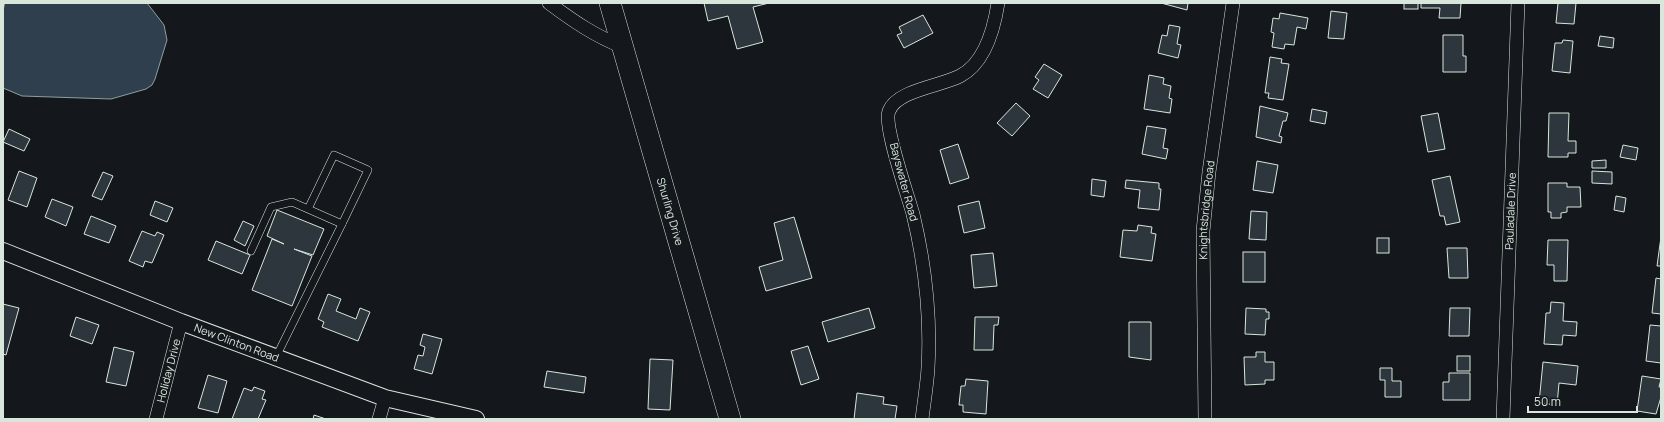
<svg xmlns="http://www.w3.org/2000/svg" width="1664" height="422" font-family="Manrope,sans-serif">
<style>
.water{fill:#2f3f4d;stroke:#939e99}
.building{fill:#2c363c;stroke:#d8e6dc}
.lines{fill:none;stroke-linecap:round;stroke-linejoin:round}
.service-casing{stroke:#d8e6dc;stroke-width:8}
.minor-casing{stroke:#d8e6dc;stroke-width:14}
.tertiary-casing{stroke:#d8e6dc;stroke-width:18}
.primary-casing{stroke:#d8e6dc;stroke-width:22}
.service{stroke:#14181c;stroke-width:7}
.minor{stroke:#14181c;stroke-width:13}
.tertiary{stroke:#14181c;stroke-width:16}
.primary{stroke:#14181c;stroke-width:21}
.labels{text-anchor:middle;stroke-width:3;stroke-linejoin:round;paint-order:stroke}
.street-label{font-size:11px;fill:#d8e6dc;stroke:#14181c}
</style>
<rect width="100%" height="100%" fill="#14181c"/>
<!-- water -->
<polygon class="water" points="5,3 147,3 164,25 167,40 155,79 152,85 146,89 111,99 22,96 3,88 3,10"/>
<!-- building -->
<g class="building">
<polygon points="704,3 769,3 753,7 763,42 737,49 728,16 708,21"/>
<polygon points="1161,3 1188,3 1187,10"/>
<rect x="1404" y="3" width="14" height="6"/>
<polygon points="1421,3 1461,3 1460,18 1439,18 1440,8 1421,8"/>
<polygon points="1558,3 1576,3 1574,24 1556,23"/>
<polygon points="1331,11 1347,13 1344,39 1328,38"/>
<polygon points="1280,13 1308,18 1306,29 1297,27 1294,45 1285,44 1284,49 1272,47 1274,33 1271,32 1273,18 1279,19"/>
<polygon points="923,15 933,33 904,48 897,35 902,33 899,27"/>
<polygon points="1169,25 1180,27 1177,44 1181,45 1178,58 1158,53 1162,35 1167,36"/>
<polygon points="1443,35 1463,35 1463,56 1466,56 1466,72 1443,72"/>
<polygon points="1600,36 1614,38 1613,48 1598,46"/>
<polygon points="1563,40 1573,41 1570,73 1552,71 1555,43 1562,43"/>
<polygon points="1270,57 1282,59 1281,63 1289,64 1283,100 1268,98 1269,93 1265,93"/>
<polygon points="1044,64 1062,75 1048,98 1033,89 1039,80 1035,77"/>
<polygon points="1149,75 1164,78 1163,84 1171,86 1169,98 1172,99 1170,113 1144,109"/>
<polygon points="1016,103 1030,116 1012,136 997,123"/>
<polygon points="1260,106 1288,113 1286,121 1283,121 1279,136 1282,137 1281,143 1256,137"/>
<polygon points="1312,109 1327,112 1325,124 1310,121"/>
<polygon points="1438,113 1445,149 1428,152 1421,116"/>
<polygon points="1549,113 1569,113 1568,141 1576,141 1576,153 1568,153 1568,157 1548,157"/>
<polygon points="1147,126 1166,129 1163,148 1168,149 1166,159 1142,154"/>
<polygon points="9,129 30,139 24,151 3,142"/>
<polygon points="958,144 969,178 950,184 940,150"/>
<polygon points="1623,145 1638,148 1636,160 1620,157"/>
<polygon points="1606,160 1606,168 1592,168 1592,161"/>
<polygon points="1257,161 1278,165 1273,193 1253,190"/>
<polygon points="19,171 37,178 27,207 8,200"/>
<polygon points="1592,171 1612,172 1612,184 1592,183"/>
<polygon points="103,172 113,176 102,200 92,196"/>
<polygon points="1450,176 1460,222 1446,225 1444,216 1440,216 1432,180"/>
<polygon points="1092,179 1106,181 1104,197 1091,195"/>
<polygon points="1126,180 1159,183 1159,189 1161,189 1159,210 1138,208 1140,190 1125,188"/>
<polygon points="1548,183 1567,183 1567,187 1580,187 1581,207 1567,207 1567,212 1561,213 1561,218 1551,218 1551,212 1548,212"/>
<polygon points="1616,196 1626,198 1624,212 1614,210"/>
<polygon points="52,199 73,207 66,226 45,217"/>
<polygon points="155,201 173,208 167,222 150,215"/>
<polygon points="979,201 985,228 964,233 958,206"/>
<polygon points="277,210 324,229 313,255 294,249 312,256 292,306 252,290 272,239 284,244 267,236"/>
<polygon points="1251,211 1267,212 1266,240 1249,239"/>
<polygon points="91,216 116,226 109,243 84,234"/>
<polygon points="794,217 812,278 766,291 759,267 783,260 774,223"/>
<polygon points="243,221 254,226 245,246 234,240"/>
<polygon points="1138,225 1152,227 1151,233 1156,234 1152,261 1120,257 1123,230 1137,231"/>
<polygon points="142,231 155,236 157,232 164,235 152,263 145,261 143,267 129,261"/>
<polygon points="1661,237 1661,266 1657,266"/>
<rect x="1377" y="238" width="12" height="15"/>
<polygon points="1548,240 1568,240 1567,281 1554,281 1554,265 1547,265"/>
<polygon points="216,241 250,255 242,274 208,260"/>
<polygon points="1447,248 1467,248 1468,278 1449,278"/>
<rect x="1243" y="252" width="22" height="30"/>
<polygon points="993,253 997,286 974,288 971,255"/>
<polygon points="1656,278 1661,279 1661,314 1652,313"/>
<polygon points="328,294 341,299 336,311 356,319 360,308 370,312 358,341 322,327 324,322 318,319"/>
<polygon points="1551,302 1564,303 1563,321 1577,322 1576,336 1563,335 1562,345 1544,344 1546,313 1550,313"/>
<polygon points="3,304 19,308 6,355 3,354"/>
<polygon points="869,308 875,328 828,342 822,322"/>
<polygon points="1246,308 1266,309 1266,312 1269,312 1269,319 1266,319 1265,335 1245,334"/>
<polygon points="1450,308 1470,308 1469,336 1449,336"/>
<polygon points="76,317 99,325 92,344 70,336"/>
<polygon points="975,317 999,317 998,325 994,325 993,350 974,350"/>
<polygon points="1129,322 1151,322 1151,360 1129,357"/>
<polygon points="1650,325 1661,326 1661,363 1646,361"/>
<polygon points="423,334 442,339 432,374 414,369 418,355 423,356 425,347 420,345"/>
<polygon points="808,346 819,379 801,385 791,351"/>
<polygon points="114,347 134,352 126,386 106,382"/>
<polygon points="1256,352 1265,352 1265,362 1274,362 1274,380 1265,380 1265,384 1245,385 1244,357 1256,357"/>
<rect x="1457" y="356" width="13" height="15"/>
<polygon points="650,359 673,360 670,410 648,409"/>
<polygon points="1543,362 1578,366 1576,385 1559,383 1557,405 1539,403"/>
<polygon points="1380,368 1392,368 1392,381 1401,381 1401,397 1385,397 1385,380 1380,380"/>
<polygon points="547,371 586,377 584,393 544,387"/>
<polygon points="1449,373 1470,373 1470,400 1443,400 1443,382 1449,382"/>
<polygon points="208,375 227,381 218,413 198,408"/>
<polygon points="1642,376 1661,379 1659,387 1661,387 1661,397 1656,414 1637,411"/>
<polygon points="966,379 988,381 986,414 963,412 963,405 959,405 961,386 965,386"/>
<polygon points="254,387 265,391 262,399 266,400 258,419 232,419 244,388 252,391"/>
<polygon points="857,393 884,397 883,404 897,406 895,419 854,419"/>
<polygon points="314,415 326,419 313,419"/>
</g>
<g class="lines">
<defs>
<g id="service">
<polyline points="251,251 271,207 292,202 342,224 368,170 334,155 308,209"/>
<polyline points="276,357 342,224"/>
</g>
<g id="minor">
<path d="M549,3C573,21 595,36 623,47"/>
<path id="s1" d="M156,419L181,322"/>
<polyline points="379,419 385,398"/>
<path d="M922,419C924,402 927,385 928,368C931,316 925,264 913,214C908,196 883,125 889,111C897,90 941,86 960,76C985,63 994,29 998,3"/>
<path id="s2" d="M1205,419L1203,231L1209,172L1233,3"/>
<path id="s3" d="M1503,419L1518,3"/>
</g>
<g id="tertiary">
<path id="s4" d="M3,251L181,322L385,398L476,419"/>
</g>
<g id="primary">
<path id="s5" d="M610,3L730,419"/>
</g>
</defs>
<!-- service casing -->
<use href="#service" class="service-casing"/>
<!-- minor casing -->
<use href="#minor" class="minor-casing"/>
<!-- tertiary casing -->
<use href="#tertiary" class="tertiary-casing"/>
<!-- primary casing -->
<use href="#primary" class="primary-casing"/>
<!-- service -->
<use href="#service" class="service"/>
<!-- minor -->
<use href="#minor" class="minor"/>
<!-- tertiary -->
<use href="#tertiary" class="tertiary"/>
<!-- primary -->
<use href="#primary" class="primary"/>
</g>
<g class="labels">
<!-- street labels -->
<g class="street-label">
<text transform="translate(904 182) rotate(75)" y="4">Bayswater Road</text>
<text dy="4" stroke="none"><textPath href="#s2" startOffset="209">Knightsbridge Road</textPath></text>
<text dy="4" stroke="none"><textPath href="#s5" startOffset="217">Shurling Drive</textPath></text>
<text dy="4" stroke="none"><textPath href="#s3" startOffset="208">Pauladale Drive</textPath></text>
<text dy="4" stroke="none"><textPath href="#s4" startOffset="251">New Clinton Road</textPath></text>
<text dy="4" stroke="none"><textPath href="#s1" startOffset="50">Holiday Drive</textPath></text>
</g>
</g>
<!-- border -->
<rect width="1664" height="422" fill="none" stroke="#d8e6dc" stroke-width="8"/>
<!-- scale -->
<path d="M1528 406v6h109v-6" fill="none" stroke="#d8e6dc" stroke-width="2"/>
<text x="1534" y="406" font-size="12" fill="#d8e6dc" stroke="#14181c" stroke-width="3" paint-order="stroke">50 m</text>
</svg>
